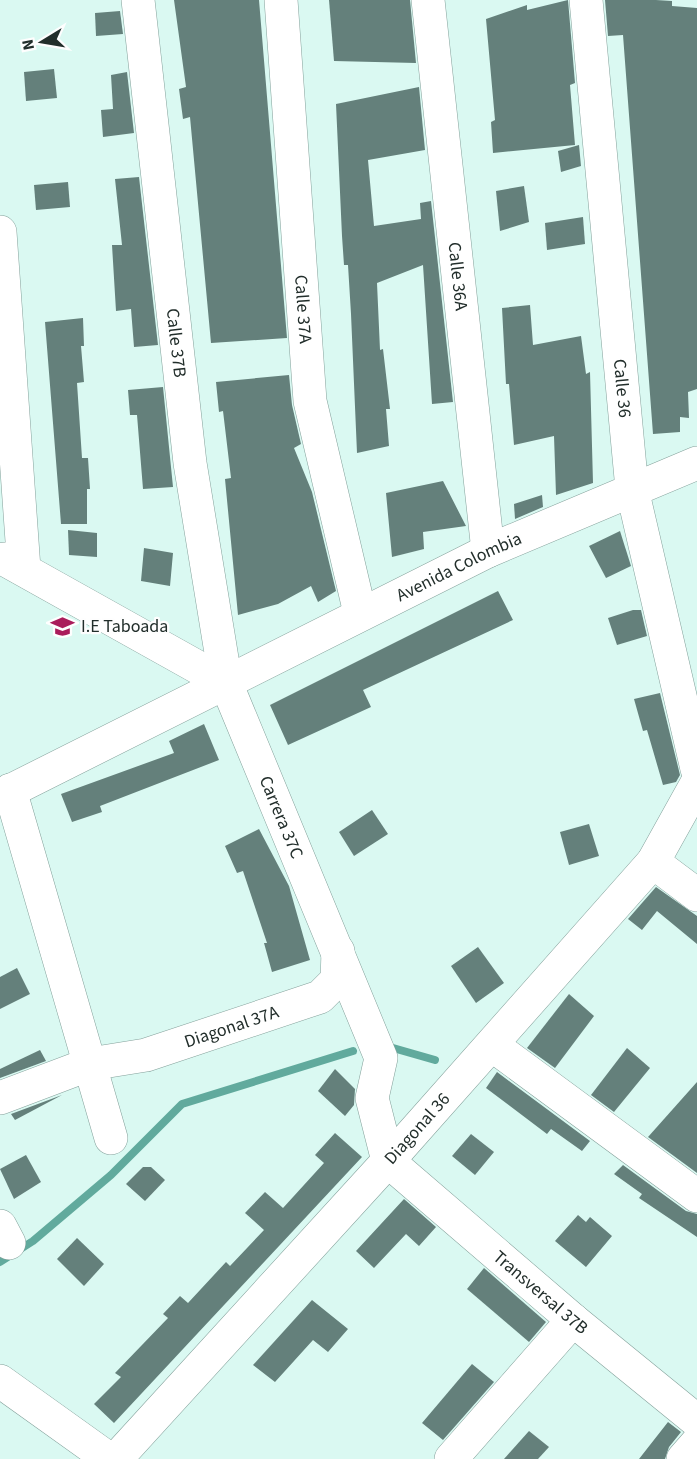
<svg xmlns="http://www.w3.org/2000/svg" width="697" height="1459" font-family="'Source Sans 3',sans-serif">
<style>
.lines{fill:none;stroke-linecap:round;stroke-linejoin:round}
.stream{stroke:#61aa9d;stroke-width:8}
.building{fill:#64807b}
.minor-casing{stroke:#84a19b;stroke-width:34}
.tertiary-casing{stroke:#84a19b;stroke-width:34}
.minor{stroke:#fff;stroke-width:33}
.tertiary{stroke:#fff;stroke-width:33}
.labels{text-anchor:middle;stroke-width:4.5;stroke-linejoin:round;paint-order:stroke}
.street-label{font-size:18px;fill:#222e2b;stroke:#fefefe}
.poi-label{font-size:18px;fill:#222e2b;stroke:#fefefe;text-anchor:start}
</style>
<rect width="100%" height="100%" fill="#daf9f2"/>
<g class="lines">
<!-- stream -->
<g class="stream">
<polyline points="386,1046 435,1060"/>
<polyline points="0,1262 33,1241 111,1175 182,1104 353,1051"/>
</g>
</g>
<!-- building -->
<g class="building">
<polygon points="174,0 259,0 287,338 211,343 190,117 183,119 179,89 186,87"/>
<polygon points="329,0 410,0 416,63 334,61"/>
<polygon points="568,0 575,83 570,85 575,145 493,153 491,122 495,120 486,19 527,5 527,10"/>
<polygon points="605,0 656,0 672,1 672,6 697,8 697,389 688,392 689,418 680,417 680,432 653,434 623,35 608,36"/>
<polygon points="120,11 123,34 96,36 95,13"/>
<polygon points="54,69 57,98 26,101 24,72"/>
<polygon points="127,72 134,133 103,137 101,110 113,109 111,75"/>
<polygon points="419,87 425,150 368,160 374,226 421,219 420,203 431,201 453,402 432,404 423,265 377,283 380,350 383,349 390,409 386,409 389,446 357,453 351,314 348,265 344,265 342,236 336,104"/>
<polygon points="579,145 581,166 561,172 558,151"/>
<polygon points="139,177 158,345 134,347 131,309 116,311 112,245 122,245 115,179"/>
<polygon points="68,182 70,207 36,210 34,185"/>
<polygon points="524,186 529,222 500,231 496,191"/>
<polygon points="583,217 585,244 547,250 545,223"/>
<polygon points="530,305 533,345 581,336 586,374 590,372 593,483 556,495 554,436 514,445 509,384 506,384 502,308"/>
<polygon points="83,318 84,346 81,346 84,382 77,383 82,458 88,458 90,489 87,489 87,524 61,524 45,322"/>
<polygon points="289,375 292,405 301,444 294,448 312,492 336,591 318,602 311,586 278,604 238,615 225,479 231,478 223,411 219,412 216,382"/>
<polygon points="163,387 173,487 143,489 137,415 130,415 128,390"/>
<polygon points="443,481 466,526 423,532 424,549 392,557 386,493"/>
<polygon points="542,495 543,507 515,519 514,504"/>
<polygon points="68,530 97,533 97,557 69,555"/>
<polygon points="620,531 631,566 606,578 589,546"/>
<polygon points="144,548 173,553 170,586 141,581"/>
<polygon points="498,591 513,620 363,690 371,707 288,745 270,705"/>
<polygon points="633,610 641,610 647,636 617,645 608,618"/>
<polygon points="660,693 680,775 676,782 663,785 647,730 643,731 634,699"/>
<polygon points="204,724 219,760 100,806 102,812 72,822 61,794 174,753 169,741"/>
<polygon points="372,810 388,834 354,856 339,832"/>
<polygon points="589,824 599,856 569,865 560,832"/>
<polygon points="259,829 289,886 310,960 272,972 264,943 267,943 243,871 237,873 225,846"/>
<polygon points="656,887 697,916 697,944 657,911 642,930 628,919"/>
<polygon points="478,947 504,983 476,1003 451,966"/>
<polygon points="17,968 30,994 0,1009 0,977"/>
<polygon points="569,994 594,1016 555,1068 527,1048"/>
<polygon points="627,1048 650,1068 614,1112 591,1095"/>
<polygon points="40,1050 46,1061 0,1078 0,1069"/>
<polygon points="335,1069 355,1089 354,1105 345,1116 318,1091"/>
<polygon points="497,1072 590,1141 582,1151 551,1129 547,1134 486,1088"/>
<polygon points="697,1082 697,1173 648,1137"/>
<polygon points="62,1095 15,1120 11,1114"/>
<polygon points="335,1133 362,1157 114,1423 94,1404 121,1377 115,1373 168,1318 163,1314 180,1296 188,1303 226,1262 230,1266 264,1230 245,1213 265,1192 283,1208 324,1163 315,1155"/>
<polygon points="471,1134 494,1152 475,1175 452,1156"/>
<polygon points="26,1155 41,1182 14,1199 0,1169"/>
<polygon points="623,1165 686,1211 697,1214 697,1237 639,1198 642,1194 614,1174"/>
<polygon points="143,1167 151,1167 165,1180 145,1201 126,1184"/>
<polygon points="404,1199 436,1227 419,1246 406,1234 374,1268 356,1251"/>
<polygon points="578,1215 586,1222 590,1217 612,1236 586,1267 555,1241"/>
<polygon points="77,1238 104,1264 84,1286 57,1259"/>
<polygon points="484,1268 546,1322 529,1342 467,1289"/>
<polygon points="312,1300 348,1329 328,1352 313,1340 275,1382 253,1365"/>
<polygon points="472,1364 494,1382 443,1440 422,1423"/>
<polygon points="668,1422 681,1432 669,1447 665,1459 639,1459"/>
<polygon points="529,1431 549,1447 538,1459 504,1459"/>
</g>
<g class="lines">
<defs>
<g id="minor">
<path id="s1" d="M138,0L190,463L226,683L381,1058L372,1098L388,1161L573,1320L697,1421"/>
<path id="s2" d="M281,0L310,401L360,613"/>
<path id="s3" d="M428,0L488,551"/>
<path id="s4" d="M586,0L632,489L697,769"/>
<polyline points="0,232 24,569"/>
<polyline points="4,559 226,683"/>
<polyline points="10,790 111,1138"/>
<polyline points="653,862 697,895"/>
<polyline points="492,1045 697,1196"/>
<path id="s5" d="M0,1098L90,1064L146,1055L320,997L337,980L338,951"/>
<polyline points="0,1226 9,1243"/>
<polyline points="0,1381 109,1459"/>
<path id="s6" d="M116,1459L388,1161L653,862L697,783"/>
<polyline points="451,1459 573,1320"/>
<polyline points="683,1459 697,1443"/>
</g>
<g id="tertiary">
<path id="s7" d="M0,796L488,551L697,463"/>
</g>
</defs>
<!-- minor casing -->
<use href="#minor" class="minor-casing"/>
<!-- tertiary casing -->
<use href="#tertiary" class="tertiary-casing"/>
<!-- minor -->
<use href="#minor" class="minor"/>
<!-- tertiary -->
<use href="#tertiary" class="tertiary"/>
</g>
<!-- icons -->
<defs>
<symbol id="school-bare" viewBox="-9 -9 18 18"><path d="M0-5L7-2L0 1L-7-2ZM-4 1L0 2.5L4 1V4Q0 6-4 4Z" fill="#aa1c5b" stroke="#fefefe" stroke-width="2.5" paint-order="stroke"/></symbol>
</defs>
<g fill-rule="evenodd">
<use href="#school-bare" x="46" y="610" width="33" height="33"/>
</g>
<g class="labels">
<!-- street labels -->
<g class="street-label">
<text dy="6" stroke="none"><textPath href="#s3" startOffset="278">Calle 36A</textPath></text>
<text dy="6" stroke="none"><textPath href="#s2" startOffset="310">Calle 37A</textPath></text>
<text dy="6" stroke="none"><textPath href="#s1" startOffset="345">Calle 37B</textPath></text>
<text dy="6" stroke="none"><textPath href="#s4" startOffset="390">Calle 36</textPath></text>
<text dy="6" stroke="none"><textPath href="#s7" startOffset="513">Avenida Colombia</textPath></text>
<text dy="6" stroke="none"><textPath href="#s1" startOffset="834">Carrera 37C</textPath></text>
<text dy="6" stroke="none"><textPath href="#s5" startOffset="243">Diagonal 37A</textPath></text>
<text dy="6" stroke="none"><textPath href="#s6" startOffset="447">Diagonal 36</textPath></text>
<text dy="6" stroke="none"><textPath href="#s1" startOffset="1402">Transversal 37B</textPath></text>
</g>
<!-- poi labels -->
<g class="poi-label">
<text x="81" y="632">I.E Taboada</text>
</g>
</g>
<!-- north arrow -->
<g transform="translate(42 42) rotate(259)" stroke="#fefefe" stroke-width="4.5" paint-order="stroke">
<path d="M0-4.5L10 22L0 15L-10 22Z" fill="#222e2b"/>
<text y="-9" font-size="16" font-weight="bold" text-anchor="middle" fill="#222e2b">N</text>
</g>
</svg>
